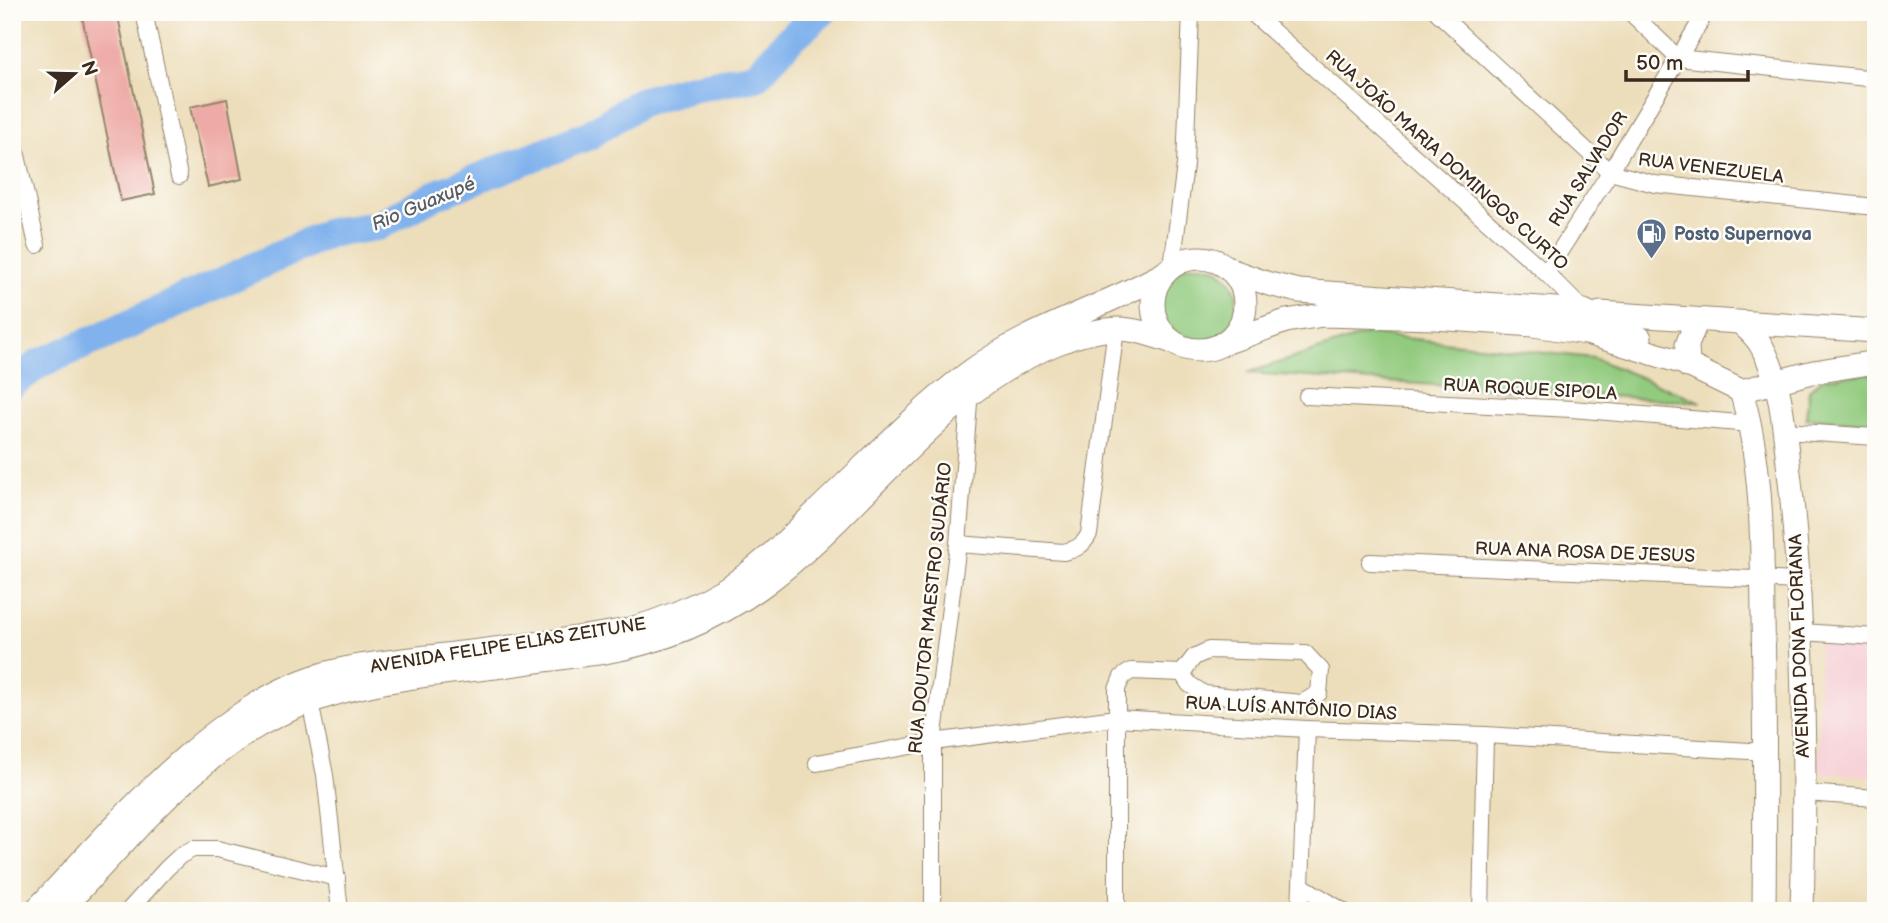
<svg xmlns="http://www.w3.org/2000/svg" width="1888" height="923" font-family="'Balsamiq Sans',sans-serif">
<style>
.built{fill:#f6cfd6}
.green{fill:#92ca7e;stroke:#667a4e;stroke-width:2}
.lines{fill:none;stroke-linecap:round;stroke-linejoin:round}
.river{stroke:#81b2ed;stroke-width:30}
.building{fill:#eeaaa6}
.street-casing{stroke:#94846c;stroke-width:18}
.secondary-casing{stroke:#94846c;stroke-width:25}
.street{stroke:#fff;stroke-width:16}
.secondary{stroke:#fff;stroke-width:23}
.labels{text-anchor:middle;stroke-width:5;stroke-linejoin:round;paint-order:stroke}
.street-label{font-size:18px;fill:#3b2a1e;stroke:#fdfcf7}
.service-label{font-size:18px;font-weight:bold;fill:#4e5e75;stroke:#fdfcf7;text-anchor:start}
.water-label{font-size:19px;font-style:italic;fill:#545a66;stroke:#fdfcf7}
</style>
<rect width="100%" height="100%" fill="#fdfcf7"/>
<filter id="ink" filterUnits="userSpaceOnUse"><feTurbulence type="fractalNoise" baseFrequency=".0143" numOctaves="2"/><feDisplacementMap in="SourceGraphic" scale="14" xChannelSelector="R" yChannelSelector="G"/><feConvolveMatrix kernelMatrix="1 2 1 2 8 2 1 2 1" color-interpolation-filters="sRGB"/></filter>
<filter id="wash" filterUnits="userSpaceOnUse"><feTurbulence type="fractalNoise" baseFrequency=".00686" numOctaves="4" result="noise"/><feDisplacementMap in="SourceGraphic" scale="28" xChannelSelector="R" yChannelSelector="G"/><feGaussianBlur stdDeviation="1.57" result="paint"/><feColorMatrix in="noise" values="0 0 0 0 0 0 0 0 0 0 0 0 0 0 0 0 0 1.4 0 .05"/><feComposite in="paint" operator="in"/></filter>
<g filter="url(#wash)">
<rect width="100%" height="100%" fill="#eddebb"/>
<!-- built -->
<polygon class="built" points="1819,640 1876,645 1876,777 1819,772"/>
<!-- green -->
<g class="green">
<circle cx="1199" cy="303" r="38"/>
<polygon points="1367,334 1593,358 1701,402 1247,373"/>
<polygon points="1876,373 1876,423 1806,418 1809,390 1823,378"/>
</g>
<g class="lines">
<!-- river -->
<polyline class="river" points="12,384 40,363 99,338 329,233 378,226 435,195 589,135 640,102 691,88 756,76 790,39 822,12"/>
</g>
<g id="blocks">
<!-- building -->
<g class="building">
<polygon points="81,12 117,12 155,194 121,201"/>
<polygon points="227,99 242,179 208,187 190,107"/>
</g>
</g>
</g>
<g filter="url(#ink)">
<use href="#blocks" fill-opacity="0" stroke="#94846c" stroke-width="2"/>
<g class="lines">
<defs>
<g id="street">
<polyline points="144,12 179,176"/>
<polyline points="1251,12 1546,273 1584,311"/>
<polyline points="1437,12 1610,172 1655,184 1876,207"/>
<polyline points="1630,12 1678,58 1876,79"/>
<polyline points="12,133 37,245"/>
<polyline points="1172,266 1185,165 1191,12"/>
<polyline points="1546,273 1610,172 1706,12"/>
<polyline points="1307,396 1572,409 1751,424"/>
<polyline points="1784,431 1876,437"/>
<path d="M958,544L1063,552C1075,550 1083,546 1089,534L1116,329"/>
<polyline points="1370,562 1798,581"/>
<polyline points="1802,632 1876,637"/>
<polygon points="1209,650 1305,653 1321,670 1319,693 1302,703 1204,694 1189,684 1182,673 1194,657"/>
<polyline points="308,692 325,775 340,911"/>
<polyline points="817,763 933,742 1116,718 1307,729 1485,735 1766,752"/>
<polyline points="1805,793 1876,798"/>
<polyline points="1302,886 1343,911"/>
<polyline points="128,911 167,868 181,855 193,849 217,849 337,878"/>
<polyline points="933,911 933,742 958,544 970,390"/>
<polyline points="1117,911 1117,689 1122,677 1131,671 1182,673"/>
<polyline points="1300,911 1307,729"/>
<polyline points="1481,911 1485,735"/>
</g>
<g id="secondary">
<circle cx="1199" cy="304" r="46"/>
<polyline points="1230,270 1269,284 1299,291 1584,311 1640,338"/>
<polyline points="1600,313 1876,331"/>
<path d="M1741,323C1749,330 1757,337 1762,347C1783,384 1785,440 1790,481C1805,624 1806,768 1802,911"/>
<polyline points="1222,344 1286,321 1323,315 1435,318 1533,325 1587,333 1684,363 1741,391 1813,372 1876,362"/>
<polyline points="1688,366 1687,345 1697,320"/>
<path d="M1741,391C1763,464 1762,541 1763,618C1765,715 1765,813 1764,911"/>
<path d="M35,911C110,833 200,721 303,681C342,666 386,662 427,657C494,649 561,642 627,630C661,621 694,607 725,589C760,568 789,538 818,510C866,465 918,410 971,371C1030,328 1102,308 1165,273"/>
<path d="M60,911C119,849 176,778 249,731C319,687 399,678 478,669C521,664 563,657 605,652C661,642 715,620 761,587C864,512 934,394 1055,344C1074,336 1095,330 1117,329C1136,329 1155,336 1173,342"/>
</g>
</defs>
<!-- street casing -->
<use href="#street" class="street-casing"/>
<!-- secondary casing -->
<use href="#secondary" class="secondary-casing"/>
<!-- street -->
<use href="#street" class="street"/>
<!-- secondary -->
<use href="#secondary" class="secondary"/>
</g>
</g>
<!-- icons -->
<defs>
<symbol id="fuel-pin" viewBox="-11 -11 22 30"><path d="M0 17L-7.5 6A9.5 9.5 0 1 1 7.5 6Z" fill="#5c6f8a" stroke="#fdfcf7"/><path d="M-5.5-6h7V0h2V4h1.3V-2.5L3-4.5l.8-.8L6-3V5H2.5V1h-1V6h-7ZM-4.2-4.7v3.2H.2V-4.7Z" fill="#fff"/></symbol>
</defs>
<g fill-rule="evenodd">
<use href="#fuel-pin" x="1634" y="216" width="35" height="47"/>
</g>
<g class="labels">
<!-- street labels -->
<g class="street-label">
<text transform="translate(1447 160) rotate(42)" y="6">RUA JOÃO MARIA DOMINGOS CURTO</text>
<text transform="translate(1711 168) rotate(7)" y="6">RUA VENEZUELA</text>
<text transform="translate(1588 169) rotate(-58)" y="6">RUA SALVADOR</text>
<text transform="translate(1530 389) rotate(3)" y="6">RUA ROQUE SIPOLA</text>
<text transform="translate(1585 552) rotate(2)" y="6">RUA ANA ROSA DE JESUS</text>
<text transform="translate(930 608) rotate(-84)" y="6">RUA DOUTOR MAESTRO SUDÁRIO</text>
<text transform="translate(508 645) rotate(-9)" y="6">AVENIDA FELIPE ELIAS ZEITUNE</text>
<text transform="translate(1799 646) rotate(-92)" y="6">AVENIDA DONA FLORIANA</text>
<text transform="translate(1291 708) rotate(3)" y="6">RUA LUÍS ANTÔNIO DIAS</text>
</g>
<!-- service labels -->
<g class="service-label">
<text x="1674" y="240">Posto Supernova</text>
</g>
<!-- water labels -->
<g class="water-label">
<text transform="translate(423 203) rotate(-23)" y="7">Rio Guaxupé</text>
</g>
</g>
<!-- margin -->
<rect width="1888" height="923" fill="none" stroke="#fdfcf7" stroke-width="42"/>
<!-- north arrow -->
<g transform="translate(74 74) rotate(70)" stroke="#fdfcf7" stroke-width="5" paint-order="stroke">
<path d="M0-5L12 26L0 18L-12 26Z" fill="#3b2a1e"/>
<text y="-10" font-size="19" font-weight="bold" text-anchor="middle" fill="#3b2a1e">N</text>
</g>
<!-- scale -->
<path d="M1626 70v10h122v-10" fill="none" stroke="#3b2a1e" stroke-width="3.5"/>
<text x="1636" y="70" font-size="21" fill="#3b2a1e" stroke="#fdfcf7" stroke-width="5" paint-order="stroke">50 m</text>
</svg>
